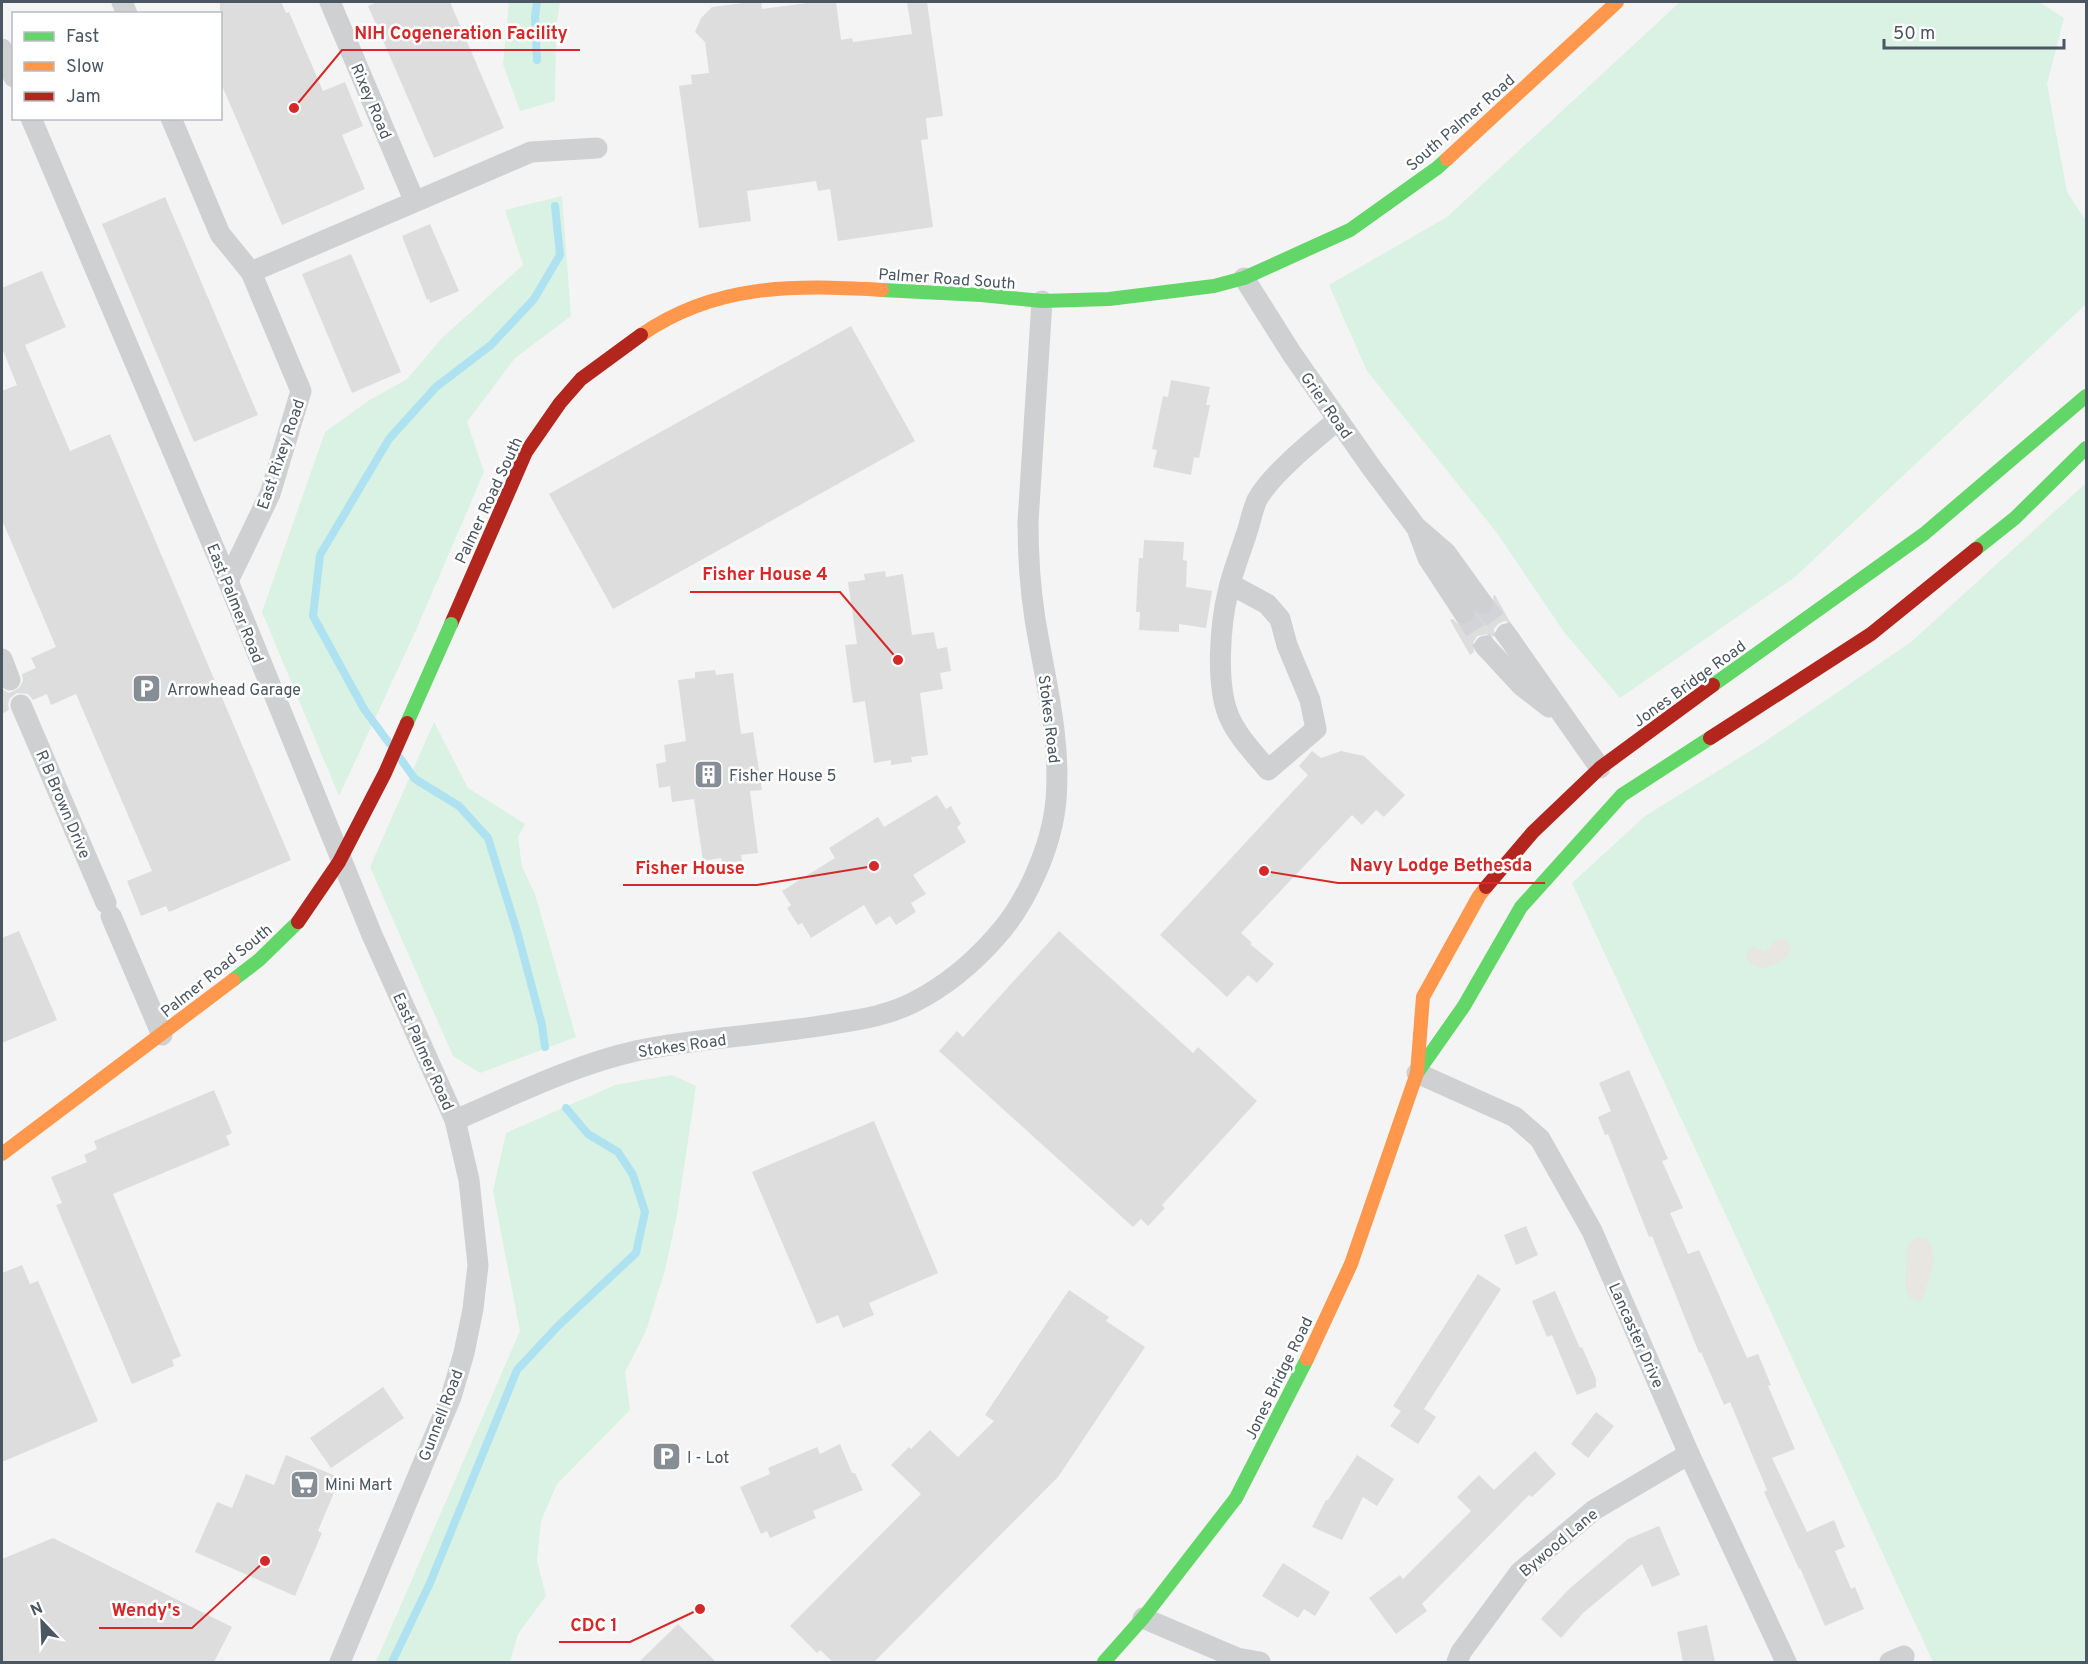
<svg xmlns="http://www.w3.org/2000/svg" width="2088" height="1664" font-family="Overpass,sans-serif">
<style>
.green{fill:#d9f2e3}
.sand{fill:#e7e6e1}
.lines{fill:none;stroke-linecap:round;stroke-linejoin:round}
.stream{stroke:#aee2f0;stroke-width:8}
.building{fill:#ddddde}
.street-tunnel{stroke:#d2d4d7;stroke-width:21;stroke-dasharray:21 10;stroke-linecap:butt}
.street{stroke:#ced0d2;stroke-width:21}
.fast{stroke:#63d668;stroke-width:14}
.slow{stroke:#ff974d;stroke-width:14}
.jam{stroke:#b3261e;stroke-width:14}
.fast-bridge{stroke:#63d668;stroke-width:14}
.jam-bridge{stroke:#b3261e;stroke-width:14}
.labels{text-anchor:middle;stroke-width:5;stroke-linejoin:round;paint-order:stroke}
.street-label{font-size:16px;fill:#4a5661;stroke:#fff}
.poi-label{font-size:16px;fill:#4a5661;stroke:#fff;text-anchor:start}
.leader{fill:none;stroke:#d62828;stroke-width:2}
.callout-dot{fill:#d62828;stroke:#fff;stroke-width:2}
.callout-label{font-size:18px;text-anchor:middle;font-weight:bold;fill:#d62828;stroke:#fff;stroke-width:5;stroke-linejoin:round;paint-order:stroke}
</style>
<rect width="100%" height="100%" fill="#f4f4f4"/>
<!-- green -->
<g class="green">
<polygon points="509,2 560,2 556,29 555,101 520,111 503,64"/>
<polygon points="1680,2 2039,2 2064,18 2047,84 2067,192 2086,221 2086,304 1795,577 1620,698 1564,632 1497,533 1367,371 1329,285 1447,217"/>
<polygon points="562,196 571,316 515,358 467,422 484,472 417,628 339,796 262,612 325,432 368,401 407,379 442,338 523,265 505,210"/>
<polygon points="2086,483 2086,1662 1933,1662 1572,883 1645,816 1760,745 1911,642"/>
<polygon points="434,722 468,788 525,824 518,837 522,867 535,894 576,1037 480,1073 453,1056 370,867"/>
<polygon points="672,1075 696,1086 677,1215 665,1270 646,1331 625,1372 630,1410 557,1484 541,1521 537,1561 546,1596 518,1634 510,1662 376,1662 520,1331 493,1191 506,1133 615,1085"/>
</g>
<!-- sand -->
<g class="sand">
<path d="M1781,938L1788,942L1791,947L1788,956C1773,966 1755,977 1746,956L1750,948L1755,947L1765,952L1773,942Z"/>
<path d="M1917,1238H1926C1941,1259 1929,1279 1921,1301L1910,1298L1905,1288L1907,1246Z"/>
</g>
<g class="lines">
<!-- stream -->
<g class="stream">
<polyline points="537,2 535,17 537,60"/>
<polyline points="389,743 364,709 313,616 320,555 389,439 436,387 491,345 534,299 560,255 555,206"/>
<polyline points="400,758 415,779 459,806 488,838 517,931 542,1025 545,1047"/>
<polyline points="392,1662 430,1583 517,1370 558,1326 636,1253 645,1212 633,1175 618,1152 588,1134 566,1108"/>
</g>
</g>
<!-- building -->
<g class="building">
<polygon points="220,2 281,2 286,13 289,12 323,91 345,82 363,126 342,135 365,189 282,225 220,81"/>
<polygon points="378,2 450,2 504,128 434,158 368,6"/>
<polygon points="752,2 761,2 762,9 815,2 836,2 841,40 852,38 853,42 912,34 907,2 927,2 943,116 926,118 928,139 921,140 933,227 838,241 830,189 818,191 816,181 747,191 751,221 699,228 679,86 692,84 691,75 709,73 705,42 695,32 701,18 712,7"/>
<polygon points="165,197 258,415 194,442 102,224"/>
<polygon points="430,224 459,291 430,303 429,299 427,300 402,236"/>
<polygon points="351,254 401,372 352,393 302,274"/>
<polygon points="42,271 66,327 25,345 70,451 110,434 291,860 169,912 166,906 141,916 127,881 152,871 76,694 51,705 47,694 33,700 28,694 17,693 10,698 8,704 9,710 2,714 2,689 9,693 19,688 23,681 22,674 36,668 31,658 56,647 2,520 2,391 17,385 2,348 2,288"/>
<polygon points="851,326 915,441 613,609 549,494"/>
<polygon points="1171,380 1210,387 1206,405 1210,405 1199,458 1194,457 1191,475 1153,467 1157,450 1152,449 1163,396 1168,397"/>
<polygon points="1144,540 1184,542 1183,560 1187,561 1186,587 1212,591 1206,628 1179,624 1179,632 1139,630 1140,612 1136,612 1137,591 1139,558 1143,558"/>
<polygon points="885,571 886,577 903,574 912,635 934,632 937,649 947,647 951,671 940,673 943,689 920,693 928,755 911,757 912,762 891,765 891,760 874,763 865,701 853,703 845,645 857,644 848,582 865,580 864,574"/>
<polygon points="1495,595 1510,622 1504,621 1498,624 1494,629 1494,637 1488,634 1477,636 1473,643 1474,652 1470,655 1450,620 1453,619 1458,624 1465,626 1471,623 1476,614 1483,616 1489,614 1494,608 1493,596"/>
<polygon points="715,670 716,675 733,673 741,734 753,732 762,790 750,791 758,853 741,855 742,861 722,863 721,858 703,861 694,799 672,802 670,786 659,788 656,764 666,762 664,745 686,741 678,680 695,678 695,672"/>
<polygon points="1312,751 1321,758 1341,751 1364,756 1405,795 1384,817 1376,810 1362,825 1352,815 1241,933 1252,943 1250,944 1274,964 1257,983 1248,975 1227,997 1160,935 1308,775 1299,766"/>
<polygon points="937,795 946,809 951,806 961,824 957,827 966,842 913,875 926,894 911,903 916,912 896,925 890,916 876,925 864,905 811,938 802,923 798,925 787,908 791,905 782,891 835,858 829,848 878,817 884,827"/>
<polygon points="19,931 57,1020 2,1043 2,938"/>
<polygon points="1059,931 1193,1053 1198,1047 1257,1101 1162,1205 1165,1208 1148,1226 1141,1219 1133,1227 939,1051 957,1031 963,1037"/>
<polygon points="1629,1070 1668,1159 1662,1161 1683,1208 1670,1213 1688,1254 1699,1250 1747,1358 1758,1354 1771,1385 1768,1386 1795,1449 1772,1458 1807,1532 1834,1520 1845,1547 1835,1551 1851,1589 1855,1587 1864,1609 1825,1626 1800,1568 1799,1569 1764,1492 1767,1490 1730,1402 1724,1405 1701,1352 1699,1353 1652,1236 1649,1237 1608,1134 1605,1135 1598,1117 1611,1111 1599,1083"/>
<polygon points="214,1090 232,1133 226,1136 230,1145 113,1194 181,1356 172,1360 174,1366 132,1384 56,1205 62,1203 51,1177 87,1162 84,1155 97,1149 94,1141"/>
<polygon points="874,1121 938,1273 869,1303 874,1315 843,1328 838,1315 817,1324 752,1172"/>
<polygon points="1526,1226 1538,1255 1516,1265 1504,1235"/>
<polygon points="22,1265 30,1284 38,1281 98,1421 2,1462 2,1273"/>
<polygon points="1478,1274 1501,1289 1424,1409 1436,1417 1418,1444 1390,1426 1401,1411 1393,1406"/>
<polygon points="1069,1290 1109,1317 1106,1321 1145,1347 1058,1477 874,1662 833,1662 820,1650 817,1653 790,1626 921,1494 891,1465 909,1447 911,1449 930,1430 958,1457 994,1421 985,1415"/>
<polygon points="1555,1291 1580,1348 1582,1347 1596,1379 1596,1387 1577,1395 1552,1335 1547,1337 1532,1301"/>
<polygon points="383,1387 404,1418 331,1468 310,1438"/>
<polygon points="1596,1412 1614,1426 1588,1458 1571,1444"/>
<polygon points="840,1444 852,1473 855,1473 863,1490 813,1511 816,1518 770,1538 767,1531 761,1534 740,1487 770,1474 768,1468 817,1447 820,1454"/>
<polygon points="1535,1451 1556,1474 1532,1497 1529,1495 1422,1604 1427,1611 1396,1634 1369,1598 1400,1575 1403,1579 1471,1511 1457,1497 1479,1475 1494,1490"/>
<polygon points="286,1455 340,1478 318,1531 322,1533 295,1596 195,1552 217,1502 232,1508 246,1474 274,1485"/>
<polygon points="1357,1455 1394,1479 1377,1506 1363,1497 1342,1540 1312,1527 1326,1500 1328,1500"/>
<polygon points="1659,1526 1680,1575 1652,1587 1642,1564 1583,1613 1561,1638 1541,1619 1569,1589 1628,1539"/>
<polygon points="53,1538 232,1627 214,1662 2,1662 2,1559"/>
<polygon points="1283,1563 1330,1592 1315,1616 1304,1609 1298,1618 1262,1596"/>
<polygon points="678,1624 716,1662 639,1662"/>
<polygon points="1707,1625 1715,1662 1683,1662 1677,1632"/>
</g>
<g class="lines">
<!-- street-tunnel -->
<g class="street-tunnel">
<polyline points="1482,603 1506,634"/>
<polyline points="1464,613 1485,646"/>
</g>
<!-- street -->
<g class="street">
<polyline points="122,2 127,14"/>
<polyline points="330,2 414,200"/>
<polyline points="2,49 14,77"/>
<polyline points="31,118 228,581 372,935 455,1120 469,1180 478,1265 473,1309 464,1353 451,1397 340,1662"/>
<polyline points="171,118 220,234 251,272 301,391 270,494 228,581"/>
<polyline points="251,272 531,152 597,148"/>
<polyline points="1244,278 1292,354 1371,467 1416,527 1446,553 1482,603"/>
<polyline points="1418,531 1428,558 1464,613"/>
<path d="M1230,584L1267,604L1280,619L1287,645L1310,700L1316,729L1268,770C1254,753 1236,735 1228,714C1216,683 1220,625 1228,592C1232,573 1240,554 1246,535C1250,524 1252,511 1257,500C1270,475 1316,438 1338,420"/>
<polyline points="1506,634 1600,768"/>
<polyline points="1485,646 1522,686 1549,707"/>
<polyline points="2,659 10,680"/>
<polyline points="21,705 106,903"/>
<polyline points="111,916 162,1035"/>
<polyline points="1417,1073 1515,1117 1540,1139 1592,1231 1689,1454 1786,1662"/>
<path d="M455,1120C514,1095 573,1065 636,1051C702,1037 771,1035 838,1023C865,1019 892,1014 916,1001C947,985 972,964 995,938C1026,905 1052,846 1056,800C1061,738 1045,680 1035,619C1030,587 1028,555 1028,522L1042,301"/>
<polyline points="1143,1618 1237,1658 1260,1662"/>
<polyline points="1457,1662 1461,1652 1520,1572 1594,1510 1689,1454"/>
<polyline points="1890,1662 1904,1656"/>
</g>
<!-- fast -->
<g class="fast">
<polyline points="882,290 981,295 1042,301 1109,299 1214,286 1244,278 1350,230 1437,168 1447,159"/>
<polyline points="1976,549 2015,518 2086,448"/>
<polyline points="1713,685 1924,534 2086,396"/>
<polyline points="233,980 259,960 298,922"/>
<polyline points="1417,1073 1464,1006 1521,907 1622,795 1710,738"/>
<polyline points="1104,1662 1143,1618 1236,1498 1307,1359"/>
</g>
<!-- slow -->
<g class="slow">
<polyline points="1447,159 1617,2"/>
<path d="M641,335C716,283 795,285 882,290"/>
<polyline points="2,1154 233,980"/>
<polyline points="1307,1359 1351,1264 1417,1073 1423,997 1479,896 1486,887"/>
</g>
<!-- jam -->
<g class="jam">
<polyline points="451,624 526,452 560,403 581,379 641,335"/>
<polyline points="1710,738 1871,634 1976,549"/>
<polyline points="1486,887 1533,832 1600,768 1713,685"/>
</g>
<!-- fast-bridge -->
<polyline class="fast-bridge" points="407,723 451,624"/>
<!-- jam-bridge -->
<polyline class="jam-bridge" points="298,922 339,862 385,773 407,723"/>
</g>
<!-- icons -->
<defs>
<symbol id="parking-square" viewBox="-11 -11 22 22"><rect x="-9" y="-9" width="18" height="18" rx="4" fill="#868d94" stroke="#fff"/><path d="M-3.5-5.5H1a3.5 3.5 0 0 1 0 7H-1V5.5H-3.5ZM-1-3.4V-.6H.8a1.4 1.4 0 0 0 0-2.8Z" fill="#fff"/></symbol>
<symbol id="building-square" viewBox="-11 -11 22 22"><rect x="-9" y="-9" width="18" height="18" rx="4" fill="#868d94" stroke="#fff"/><path d="M-4-6H4V6H1V3H-1V6H-4ZM-2.5-4.3h1.7v1.8h-1.7ZM.8-4.3h1.7v1.8H.8ZM-2.5-1h1.7V.8h-1.7ZM.8-1h1.7V.8H.8Z" fill="#fff"/></symbol>
<symbol id="supermarket-square" viewBox="-11 -11 22 22"><rect x="-9" y="-9" width="18" height="18" rx="4" fill="#868d94" stroke="#fff"/><path d="M-6-5.5h2.5l.6 2H6L4.5 2H-2.5L-4.4-4H-6ZM-1.5 3.2a1.3 1.3 0 1 0 .1 0ZM3 3.2a1.3 1.3 0 1 0 .1 0Z" fill="#fff"/></symbol>
</defs>
<g fill-rule="evenodd">
<use href="#parking-square" x="130" y="672" width="33" height="33"/>
<use href="#building-square" x="692" y="758" width="33" height="33"/>
<use href="#parking-square" x="650" y="1440" width="33" height="33"/>
<use href="#supermarket-square" x="288" y="1468" width="33" height="33"/>
</g>
<g class="labels">
<!-- street labels -->
<g class="street-label">
<text transform="translate(372 101) rotate(67)" y="6">Rixey Road</text>
<text transform="translate(1460 122) rotate(-41)" y="6">South Palmer Road</text>
<text transform="translate(947 278) rotate(4)" y="6">Palmer Road South</text>
<text transform="translate(1327 405) rotate(55)" y="6">Grier Road</text>
<text transform="translate(280 454) rotate(-71)" y="6">East Rixey Road</text>
<text transform="translate(488 500) rotate(-65)" y="6">Palmer Road South</text>
<text transform="translate(236 603) rotate(68)" y="6">East Palmer Road</text>
<text transform="translate(1689 683) rotate(-36)" y="6">Jones Bridge Road</text>
<text transform="translate(1050 719) rotate(83)" y="6">Stokes Road</text>
<text transform="translate(64 804) rotate(67)" y="6">R B Brown Drive</text>
<text transform="translate(216 970) rotate(-39)" y="6">Palmer Road South</text>
<text transform="translate(682 1045) rotate(-8)" y="6">Stokes Road</text>
<text transform="translate(424 1051) rotate(66)" y="6">East Palmer Road</text>
<text transform="translate(1637 1335) rotate(66)" y="6">Lancaster Drive</text>
<text transform="translate(1278 1378) rotate(-64)" y="6">Jones Bridge Road</text>
<text transform="translate(440 1415) rotate(-69)" y="6">Gunnell Road</text>
<text transform="translate(1558 1542) rotate(-40)" y="6">Bywood Lane</text>
</g>
<!-- poi labels -->
<g class="poi-label">
<text x="167" y="695">Arrowhead Garage</text>
<text x="729" y="781">Fisher House 5</text>
<text x="687" y="1463">I - Lot</text>
<text x="325" y="1490">Mini Mart</text>
</g>
</g>
<!-- callouts -->
<path class="leader" d="M294 108L342 50H580M898 660L840 592H690M1264 871L1338 883H1545M874 866L757 885H623M265 1561L192 1628H99M700 1609L630 1642H559"/>
<g class="callout-dot">
<circle cx="294" cy="108" r="6"/>
<circle cx="898" cy="660" r="6"/>
<circle cx="1264" cy="871" r="6"/>
<circle cx="874" cy="866" r="6"/>
<circle cx="265" cy="1561" r="6"/>
<circle cx="700" cy="1609" r="6"/>
</g>
<g class="callout-label">
<text x="461" y="39">NIH Cogeneration Facility</text>
<text x="765" y="580">Fisher House 4</text>
<text x="1441" y="871">Navy Lodge Bethesda</text>
<text x="690" y="874">Fisher House</text>
<text x="146" y="1616">Wendy's</text>
<text x="594" y="1631">CDC 1</text>
</g>
<!-- border -->
<rect width="2088" height="1664" fill="none" stroke="#4a5661" stroke-width="6"/>
<!-- legend -->
<rect x="12" y="12" width="210" height="108" fill="#ffffff" stroke="#b7bbc0" stroke-width="1.5"/>
<rect x="24" y="32" width="30" height="9" fill="#63d668" stroke="#b7bbc0" stroke-width="1.5"/>
<text x="66" y="42" font-size="18" fill="#4a5661">Fast</text>
<rect x="24" y="62" width="30" height="9" fill="#ff974d" stroke="#b7bbc0" stroke-width="1.5"/>
<text x="66" y="72" font-size="18" fill="#4a5661">Slow</text>
<rect x="24" y="92" width="30" height="9" fill="#b3261e" stroke="#b7bbc0" stroke-width="1.5"/>
<text x="66" y="102" font-size="18" fill="#4a5661">Jam</text>
<!-- north arrow -->
<g transform="translate(42 1622) rotate(337)" stroke="#ffffff" stroke-width="4.5" paint-order="stroke">
<path d="M0-4.5L10 22L0 15L-10 22Z" fill="#4a5661"/>
<text y="-9" font-size="16" font-weight="bold" text-anchor="middle" fill="#4a5661">N</text>
</g>
<!-- scale -->
<path d="M1884 39v9h180v-9" fill="none" stroke="#4a5661" stroke-width="3"/>
<text x="1893" y="39" font-size="18" fill="#4a5661" stroke="#ffffff" stroke-width="4.5" paint-order="stroke">50 m</text>
</svg>
